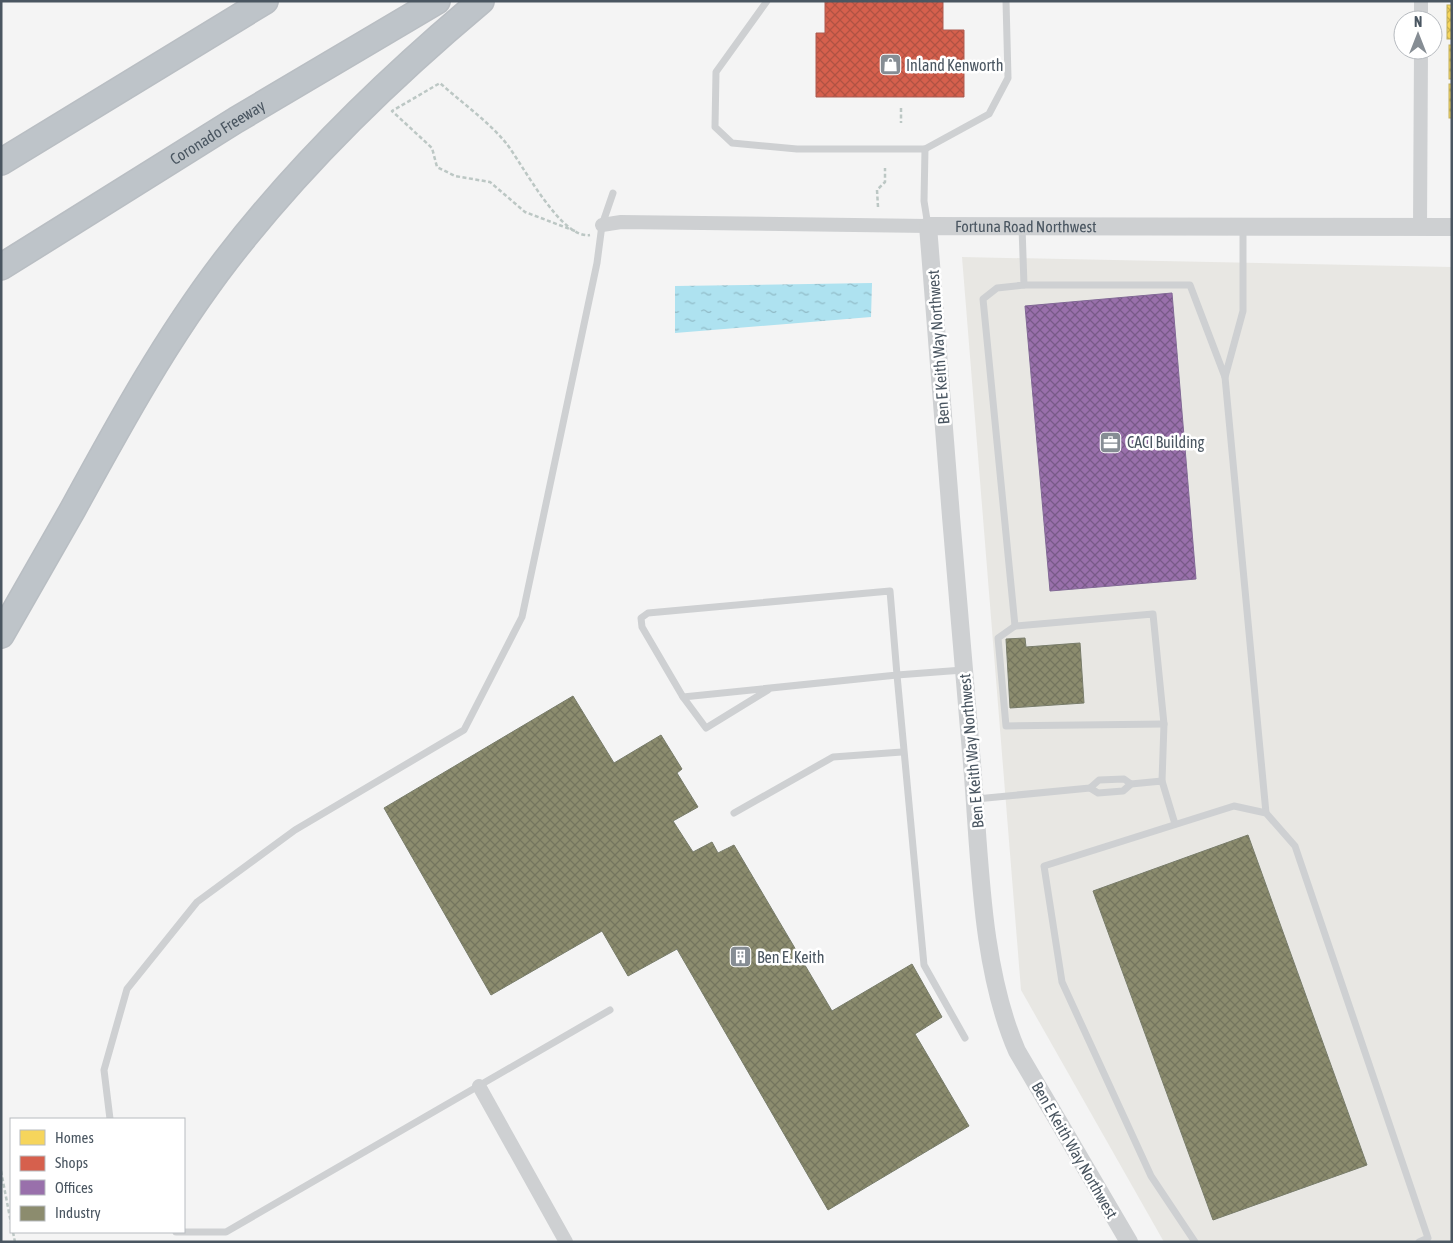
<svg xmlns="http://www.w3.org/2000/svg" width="1453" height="1243" font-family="'Asap Condensed',sans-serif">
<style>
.commercial{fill:#e8e7e3}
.water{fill:url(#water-ripples)}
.homes{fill:url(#homes-cross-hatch);stroke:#c2af5e}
.shops{fill:url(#shops-cross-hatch);stroke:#ac5d53}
.offices{fill:url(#offices-cross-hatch);stroke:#816895}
.industry{fill:url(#industry-cross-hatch);stroke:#787c6a}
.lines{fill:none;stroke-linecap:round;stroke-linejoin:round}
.motorway-casing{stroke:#b9bec3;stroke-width:28}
.path{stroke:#bcc7c4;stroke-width:2.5;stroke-dasharray:4 2.5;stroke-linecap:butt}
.service{stroke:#ced0d2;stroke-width:7}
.minor{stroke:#ced0d2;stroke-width:14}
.tertiary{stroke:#ced0d2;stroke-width:18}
.motorway{stroke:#bec4c9;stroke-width:25}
.labels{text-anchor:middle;stroke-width:5;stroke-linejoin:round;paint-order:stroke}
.poi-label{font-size:16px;fill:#4a5661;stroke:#fff;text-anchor:start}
.street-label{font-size:16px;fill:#4a5661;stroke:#fff}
</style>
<defs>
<pattern id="water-ripples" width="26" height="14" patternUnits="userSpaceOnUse" patternTransform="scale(1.25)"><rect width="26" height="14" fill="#aee2f0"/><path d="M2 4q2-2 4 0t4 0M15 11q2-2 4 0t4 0" fill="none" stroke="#90bac6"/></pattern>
<pattern id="homes-cross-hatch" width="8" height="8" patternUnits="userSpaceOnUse" patternTransform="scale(1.25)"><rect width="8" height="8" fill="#f6d55c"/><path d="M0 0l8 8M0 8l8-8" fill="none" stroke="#c9b04f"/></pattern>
<pattern id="shops-cross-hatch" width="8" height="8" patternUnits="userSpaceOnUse" patternTransform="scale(1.25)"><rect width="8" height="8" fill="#d6604d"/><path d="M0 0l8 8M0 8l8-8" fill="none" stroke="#b05243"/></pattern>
<pattern id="offices-cross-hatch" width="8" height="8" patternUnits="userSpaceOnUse" patternTransform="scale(1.25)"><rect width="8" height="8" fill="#9970ab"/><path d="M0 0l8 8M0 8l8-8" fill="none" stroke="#785a88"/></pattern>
<pattern id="industry-cross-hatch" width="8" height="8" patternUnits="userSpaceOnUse" patternTransform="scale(1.25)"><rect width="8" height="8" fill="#8c8c6e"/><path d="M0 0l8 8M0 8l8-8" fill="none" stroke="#74755e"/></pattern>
</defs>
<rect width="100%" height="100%" fill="#f4f4f4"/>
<!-- commercial -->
<polygon class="commercial" points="962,257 1452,267 1452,1242 1164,1242 1021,990"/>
<!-- water -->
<polygon class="water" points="872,283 871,317 675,333 675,286"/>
<!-- homes -->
<g class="homes">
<rect x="1447" y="5" width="5" height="34"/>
<rect x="1449" y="45" width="3" height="34"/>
<rect x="1449" y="84" width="3" height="34"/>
</g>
<!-- shops -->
<polygon class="shops" points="825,1 943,1 943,30 964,30 964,97 816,97 816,33 825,33"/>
<!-- offices -->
<polygon class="offices" points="1172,293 1196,579 1050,591 1025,306"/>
<!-- industry -->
<g class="industry">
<polygon points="1025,638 1026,647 1080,643 1084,703 1010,708 1006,639"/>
<polygon points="573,696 614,763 661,735 682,769 677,773 698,807 673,821 693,852 712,842 718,853 734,845 832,1011 912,964 942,1017 915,1034 969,1126 828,1210 677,949 628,976 602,931 491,995 384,808"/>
<polygon points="1248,835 1367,1165 1213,1220 1093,891"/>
</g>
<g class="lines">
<defs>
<g id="motorway">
<polyline points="1,162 265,1"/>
<path id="s2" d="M1,267L236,120L437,1"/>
<path d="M1,635C25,593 49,551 73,509C120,423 167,337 227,259C301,163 388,79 481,1"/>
</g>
</defs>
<!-- motorway casing -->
<use href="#motorway" class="motorway-casing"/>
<!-- path -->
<g class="path">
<polyline points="901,108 901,123"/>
<polyline points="878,207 877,190 885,182 885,168"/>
<path d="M575,231L525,212L490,182L455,176L437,167L432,148L392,111L440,83C462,103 488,121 506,143C522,163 561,240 590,235"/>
<polyline points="1,1171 11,1223"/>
<polyline points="13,1232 15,1242"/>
</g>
<!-- service -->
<g class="service">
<polyline points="767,1 716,72 715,127 732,143 797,149 925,149 989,114 1008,78 1006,1"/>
<polyline points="925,149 924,201 928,226"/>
<polyline points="1022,227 1024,285 997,288 983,299 1015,626 1153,614 1164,724 1162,781"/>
<polyline points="1024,285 1190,285 1225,377 1243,311 1243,227"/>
<polyline points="1225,377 1266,813"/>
<polygon points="890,591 897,675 683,697 642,627 641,618 648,613"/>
<polyline points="1015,626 998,638 1006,726 1164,724"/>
<polyline points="963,670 897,675 924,965 965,1038"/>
<polyline points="683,697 706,728 768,690"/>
<polyline points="1090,788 1098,793 1123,791 1131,784 1162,781 1175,824"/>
<polyline points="976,799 1090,788 1099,780 1124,779 1131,784"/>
<polyline points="734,813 833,757 902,752"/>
<polyline points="110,1119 104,1070 127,989 197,902 295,830 464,730 522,617 597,263 602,225 613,193"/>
<polyline points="176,1232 226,1232 610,1010"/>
<polyline points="1195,1242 1151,1176 1062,982 1044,866 1234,806 1266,813 1295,846 1428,1238 1419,1242"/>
</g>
<!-- minor -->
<g class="minor">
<polyline points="1421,20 1421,1"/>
<polyline points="602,225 621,222 928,226"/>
<polyline points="1420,227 1421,50"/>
<polyline points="479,1086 566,1242"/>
</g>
<!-- tertiary -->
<path class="tertiary" id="s1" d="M1129,1242L1017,1051C980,966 980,856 972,764C956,585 942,405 928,226L1452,227"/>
<!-- motorway -->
<use href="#motorway" class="motorway"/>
</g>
<!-- icons -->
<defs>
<symbol id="shop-square" viewBox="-11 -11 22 22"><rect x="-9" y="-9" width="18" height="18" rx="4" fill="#868d94" stroke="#fff"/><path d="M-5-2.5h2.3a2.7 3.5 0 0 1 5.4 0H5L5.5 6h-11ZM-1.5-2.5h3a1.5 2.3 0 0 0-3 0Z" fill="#fff"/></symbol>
<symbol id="office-square" viewBox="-11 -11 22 22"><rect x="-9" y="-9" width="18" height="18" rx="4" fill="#868d94" stroke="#fff"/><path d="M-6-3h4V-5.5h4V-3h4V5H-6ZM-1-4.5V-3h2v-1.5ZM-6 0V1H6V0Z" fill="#fff"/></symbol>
<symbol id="building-square" viewBox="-11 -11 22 22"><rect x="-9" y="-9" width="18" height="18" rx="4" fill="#868d94" stroke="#fff"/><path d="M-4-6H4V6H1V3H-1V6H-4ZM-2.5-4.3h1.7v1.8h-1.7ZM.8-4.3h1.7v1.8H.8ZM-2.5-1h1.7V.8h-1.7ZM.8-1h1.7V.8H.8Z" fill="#fff"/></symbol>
</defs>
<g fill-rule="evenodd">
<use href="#shop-square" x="878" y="52" width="25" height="25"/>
<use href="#office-square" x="1098" y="430" width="25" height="25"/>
<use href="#building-square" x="728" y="944" width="25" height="25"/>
</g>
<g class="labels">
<!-- poi labels -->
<g class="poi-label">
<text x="906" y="71">Inland Kenworth</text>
<text x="1127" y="448">CACI Building</text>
<text x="757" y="963">Ben E. Keith</text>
</g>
<!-- street labels -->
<g class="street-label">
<text dy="6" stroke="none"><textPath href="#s2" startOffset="255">Coronado Freeway</textPath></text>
<text dy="6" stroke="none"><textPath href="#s1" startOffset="1151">Fortuna Road Northwest</textPath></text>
<text transform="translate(938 347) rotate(-94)" y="6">Ben E Keith Way Northwest</text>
<text transform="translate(971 751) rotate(-95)" y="6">Ben E Keith Way Northwest</text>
<text transform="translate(1075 1150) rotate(60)" y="6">Ben E Keith Way Northwest</text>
</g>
</g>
<!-- border -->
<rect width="1453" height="1243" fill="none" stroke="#4a5661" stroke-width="5"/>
<!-- legend -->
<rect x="10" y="1118" width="175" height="115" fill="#ffffff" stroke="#b7bbc0"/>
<rect x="20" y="1130" width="25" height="15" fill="#f6d55c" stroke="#b7bbc0"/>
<text x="55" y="1143" font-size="15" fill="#4a5661">Homes</text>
<rect x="20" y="1156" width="25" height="15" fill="#d6604d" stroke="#b7bbc0"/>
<text x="55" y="1168" font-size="15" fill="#4a5661">Shops</text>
<rect x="20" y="1180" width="25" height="15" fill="#9970ab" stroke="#b7bbc0"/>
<text x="55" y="1193" font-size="15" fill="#4a5661">Offices</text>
<rect x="20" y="1206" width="25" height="15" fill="#8c8c6e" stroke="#b7bbc0"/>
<text x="55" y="1218" font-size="15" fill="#4a5661">Industry</text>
<!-- north arrow -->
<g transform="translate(1418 35)"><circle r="24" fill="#ffffff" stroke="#b7bbc0"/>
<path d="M0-4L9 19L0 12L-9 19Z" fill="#868d94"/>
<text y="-8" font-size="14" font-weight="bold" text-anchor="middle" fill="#4a5661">N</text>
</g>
</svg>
